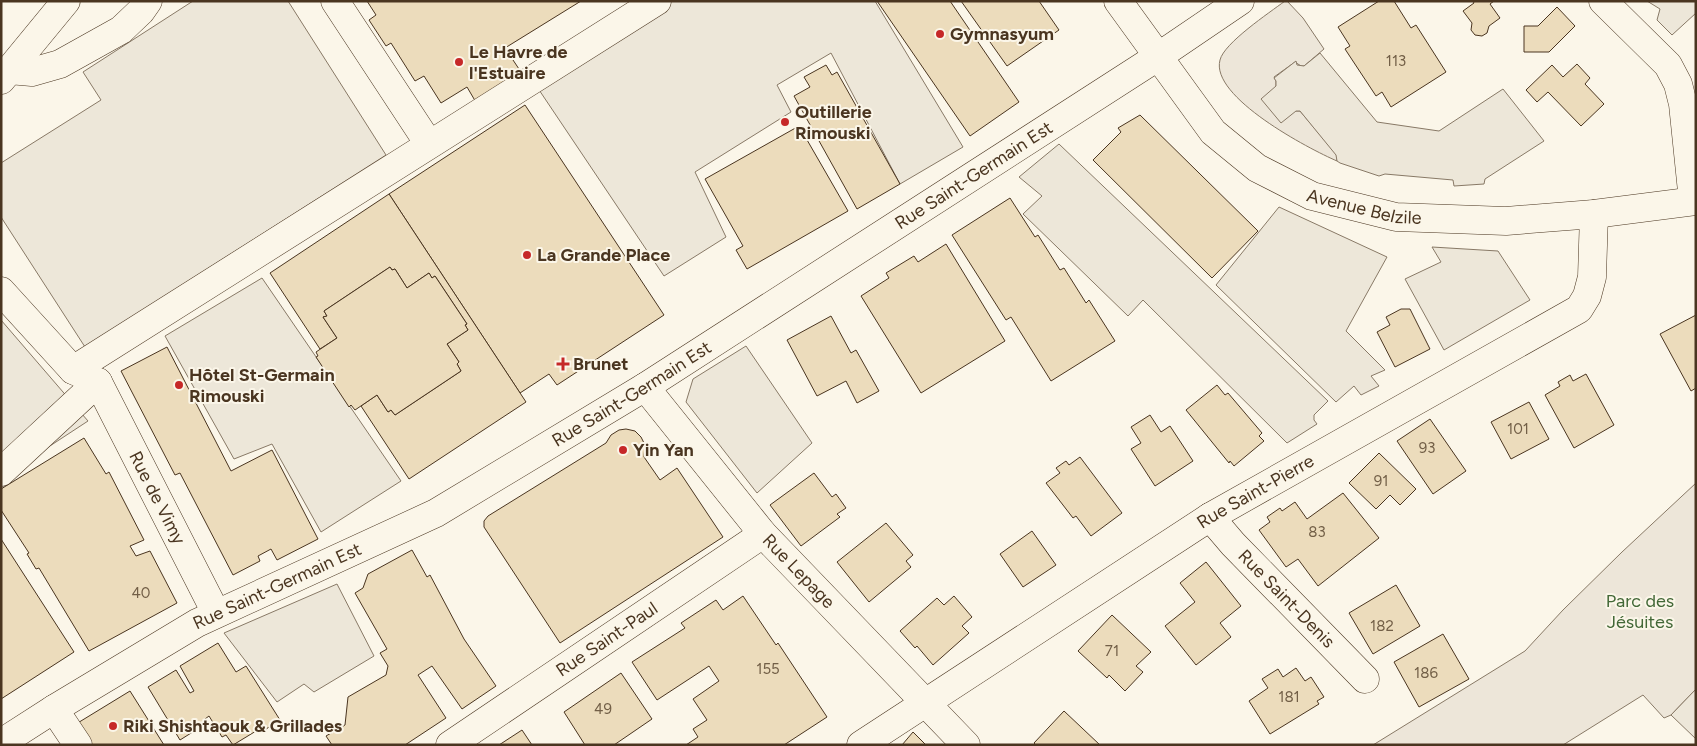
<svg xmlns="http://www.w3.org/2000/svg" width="1697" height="746" font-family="Figtree,sans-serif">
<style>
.green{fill:#ede6d9;stroke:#887966}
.parking{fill:#ede7d9;stroke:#887966}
.building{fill:#ecdcbc;stroke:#4a3520}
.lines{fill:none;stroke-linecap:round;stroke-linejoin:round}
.minor-casing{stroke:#4a3520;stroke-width:29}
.major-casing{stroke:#4a3520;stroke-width:29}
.minor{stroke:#fbf6e9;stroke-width:28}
.major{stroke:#fbf6e9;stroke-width:28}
.poi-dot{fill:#c62828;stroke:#fbf6e9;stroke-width:2}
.labels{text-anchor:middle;stroke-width:4;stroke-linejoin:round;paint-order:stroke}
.number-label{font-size:15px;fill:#725f47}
.poi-label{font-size:18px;font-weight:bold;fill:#4a3520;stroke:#fbf6e9;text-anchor:start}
.street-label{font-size:18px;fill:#4a3520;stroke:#fbf6e9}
.park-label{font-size:18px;fill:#436837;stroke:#fbf6e9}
</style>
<rect width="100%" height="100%" fill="#fbf6e9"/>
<!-- green -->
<g class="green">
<path d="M1285,1H1287L1303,18L1324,49L1304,66H1301L1295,62L1274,77L1276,81V86L1296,111H1300L1337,155V161C1309,149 1210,97 1220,60C1224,43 1269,13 1285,1Z"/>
<polygon points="1696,483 1696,689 1671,715 1664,718 1643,695 1563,745 1373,745 1525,651 1563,610 1622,552"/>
</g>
<!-- parking -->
<g class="parking">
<polygon points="193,1 288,1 386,155 85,347 1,217 1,163 101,100 83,72"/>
<polygon points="633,1 875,1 963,147 900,184 831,53 777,85 791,112 695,172 726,237 664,276 525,69"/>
<polygon points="1647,1 1696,1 1696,13 1672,35 1657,20 1660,9"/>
<polygon points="1320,53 1377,122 1439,131 1503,89 1544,141 1485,179 1484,184 1454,186 1453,180 1385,174 1379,176 1340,163 1337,161 1336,155 1300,111 1296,111 1281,123 1261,99 1276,86 1276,81 1274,78 1296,61 1297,65 1304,66"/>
<polygon points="1059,144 1328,401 1314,415 1314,420 1317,424 1287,443 1143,300 1128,316 1023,214 1042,196 1019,177"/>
<polygon points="1279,207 1387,257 1346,331 1385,370 1371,376 1379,386 1361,395 1354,386 1336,402 1216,285"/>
<polygon points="1432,247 1498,251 1530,300 1444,350 1405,279 1441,262"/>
<polygon points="262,278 401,481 321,532 272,444 234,459 165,336"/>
<polygon points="1,320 88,421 1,478"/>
<polygon points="746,346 812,443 757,493 686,402 693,379"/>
<polygon points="337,584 374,656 314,692 304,684 277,702 224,633"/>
<polygon points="1696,689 1696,739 1671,715"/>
</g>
<!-- building -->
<g class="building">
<polygon points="367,1 581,1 505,48 523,75 477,104 467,87 441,103 424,76 415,81 391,43 386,46 369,20 376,15"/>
<polygon points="877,1 950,1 1019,102 970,136"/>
<polygon points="961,1 1039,1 1059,30 1007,66"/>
<polygon points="1379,1 1394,1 1411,28 1416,25 1446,72 1391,107 1382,92 1376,96 1345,49 1350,46 1338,27"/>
<polygon points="1473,1 1494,1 1490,4 1500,18 1489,26 1487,33 1482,36 1475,35 1471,30 1472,23 1463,11 1474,3"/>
<polygon points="1557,7 1575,26 1549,52 1524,52 1524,26 1538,26"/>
<polygon points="1577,64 1590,78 1585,84 1604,104 1581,126 1548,92 1537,102 1526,90 1552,65 1563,77"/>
<polygon points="826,65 832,75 837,72 900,184 857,209 794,96 810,87 804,77"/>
<polygon points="525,105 664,315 557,385 549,374 520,393 389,194"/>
<polygon points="1140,115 1258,231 1212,278 1093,160 1121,132 1118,128"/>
<polygon points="799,126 848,211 747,269 736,250 743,246 705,179"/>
<polygon points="389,194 526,402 409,479 361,406 377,395 388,412 391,410 395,415 461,371 457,364 459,362 447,344 468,330 465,325 467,324 435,276 432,278 429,273 407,288 395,269 392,270 390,267 324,311 327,316 323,317 337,338 320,349 270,273"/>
<polygon points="1010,198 1035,237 1038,235 1060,270 1064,268 1086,303 1089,300 1115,341 1051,381 1011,317 1006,320 952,235"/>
<polygon points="946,244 1005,341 921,393 861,296 889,278 886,273 914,256 918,262"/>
<polygon points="390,267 392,270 395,269 407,288 429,273 432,278 435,276 467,324 465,325 468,330 447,344 459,362 457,364 461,371 395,415 391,410 388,412 377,395 355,410 351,405 349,407 316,357 318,356 316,352 337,338 323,317 327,316 324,311"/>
<polygon points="1401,309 1410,309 1430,349 1395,367 1377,332 1390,325 1386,317"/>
<polygon points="1696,315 1696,388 1691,391 1660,334"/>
<polygon points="831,316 851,353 856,350 879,391 857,403 846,381 817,396 787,340"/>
<polygon points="167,347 231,471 272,450 318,539 277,560 271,549 258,556 260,561 233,575 180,473 175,475 121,371"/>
<polygon points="1586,374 1614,425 1574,448 1545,395 1560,386 1558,382 1570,375 1573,381"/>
<polygon points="1217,385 1225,395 1228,393 1262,433 1259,436 1264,441 1234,466 1230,461 1229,463 1186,410"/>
<polygon points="1529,402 1549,439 1511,459 1491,422"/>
<polygon points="1150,415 1161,432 1170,426 1193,461 1155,486 1131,449 1141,443 1131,427"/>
<polygon points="1430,419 1466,471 1433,494 1397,441"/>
<polygon points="626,429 635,431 641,437 645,445 644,457 660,480 677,468 723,537 560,643 484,527 484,521 488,516 606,443 611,435 619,430"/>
<polygon points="84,438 106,474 109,472 144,540 130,546 136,556 150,551 177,603 89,651 39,568 36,569 27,554 29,553 1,510 1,489"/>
<polygon points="1379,453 1416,489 1400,505 1390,495 1376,509 1349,483"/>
<polygon points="1080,457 1122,513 1091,536 1076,516 1073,518 1046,483 1060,473 1056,468 1066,461 1069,465"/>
<polygon points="814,473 832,497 836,494 846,508 837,514 840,517 801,546 770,505"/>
<polygon points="1343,493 1379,538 1318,586 1298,559 1286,567 1259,530 1270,522 1267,517 1280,508 1282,511 1295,502 1307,519"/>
<polygon points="886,523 913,555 906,561 911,567 869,602 837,562"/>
<polygon points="1032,531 1056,565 1023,587 1000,554"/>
<polygon points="1,539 74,652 1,699"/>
<polygon points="412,550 427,577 430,575 464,639 496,686 462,709 432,666 418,675 446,718 405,745 332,745 326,736 345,725 348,697 386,675 388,666 380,653 387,649 355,593 363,588 368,574"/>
<polygon points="1206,562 1241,606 1220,623 1231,637 1196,665 1165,626 1195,602 1180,583"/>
<polygon points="1396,585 1420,626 1373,654 1349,613"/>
<polygon points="743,596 776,645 778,643 827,717 784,745 686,745 698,737 693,729 707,720 693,699 719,681 709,666 657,700 632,662 685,628 681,623 716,600 723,610"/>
<polygon points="954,596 972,617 962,626 969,633 933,665 917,646 915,648 900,631 937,598 944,605"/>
<polygon points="1112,615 1151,652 1136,666 1143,672 1125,691 1109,675 1107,678 1078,651"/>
<polygon points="1443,634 1469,679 1419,707 1394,662"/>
<polygon points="218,643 236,672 246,666 280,720 263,731 261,728 233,745 226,735 222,737 209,716 205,719 207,723 180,740 148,687 176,670 190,693 194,691 180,666"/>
<polygon points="1296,668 1305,681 1311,677 1324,697 1317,701 1319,704 1270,734 1249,701 1268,688 1262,679 1278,669 1283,677"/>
<polygon points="621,673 652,719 614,745 585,745 564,712"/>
<polygon points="130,691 164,745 89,745 76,724"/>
<polygon points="1064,711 1100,745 1036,745 1034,743"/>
<polygon points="522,730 532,745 499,745"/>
<polygon points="913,732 926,745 902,745"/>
</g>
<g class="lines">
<defs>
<g id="minor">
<polyline points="335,1 429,144"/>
<path id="s1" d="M1118,1L1213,132L1257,168L1312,196L1396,217L1506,221L1594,214L1696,201"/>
<polyline points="1603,1 1668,65 1678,84 1683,104 1693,201"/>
<polyline points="9,70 32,72 60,64 121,30 141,11 148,1"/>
<polyline points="1,291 73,370 90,378"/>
<polyline points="73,370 657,1"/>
<path id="s2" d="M98,382L216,613"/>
<path id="s3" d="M645,387L763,534L966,745"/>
<polyline points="1,472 98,382"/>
<path id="s4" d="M1210,517L1233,544L1365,679"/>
<polyline points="54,709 78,745"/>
<path id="s5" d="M1,743L54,709L197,623L436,513L645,387L1159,56L1240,1"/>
<path id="s6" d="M450,745L763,534"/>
<path id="s7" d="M861,745L1210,517L1579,309L1587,296L1592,277L1594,214"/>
</g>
<polyline id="major" points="1,80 66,1"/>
</defs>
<!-- minor casing -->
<use href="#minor" class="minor-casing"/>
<!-- major casing -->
<use href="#major" class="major-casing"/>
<!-- minor -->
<use href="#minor" class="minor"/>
<!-- major -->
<use href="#major" class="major"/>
</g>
<!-- markers -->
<g class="poi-dot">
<circle cx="940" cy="34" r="5"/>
<circle cx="459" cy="62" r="5"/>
<circle cx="785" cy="122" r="5"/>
<circle cx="527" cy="255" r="5"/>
<path d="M560.5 356.5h5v5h5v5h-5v5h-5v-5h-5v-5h5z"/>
<circle cx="179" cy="385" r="5"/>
<circle cx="623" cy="450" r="5"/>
<circle cx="113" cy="726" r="5"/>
</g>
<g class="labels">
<!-- number labels -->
<g class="number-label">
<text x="1396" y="66">113</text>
<text x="1518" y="434">101</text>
<text x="1427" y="453">93</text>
<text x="1381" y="486">91</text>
<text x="1317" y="537">83</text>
<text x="141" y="598">40</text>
<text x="1382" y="631">182</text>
<text x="1112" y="656">71</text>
<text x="768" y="674">155</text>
<text x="1426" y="678">186</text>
<text x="1289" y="702">181</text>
<text x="603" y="714">49</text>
</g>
<!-- poi labels -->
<g class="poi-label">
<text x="950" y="40">Gymnasyum</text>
<text x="469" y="58">Le Havre de<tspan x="469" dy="21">l'Estuaire</tspan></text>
<text x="795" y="118">Outillerie<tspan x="795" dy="21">Rimouski</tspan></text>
<text x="537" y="261">La Grande Place</text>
<text x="573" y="370">Brunet</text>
<text x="189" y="381">Hôtel St-Germain<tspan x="189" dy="21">Rimouski</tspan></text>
<text x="633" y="456">Yin Yan</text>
<text x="123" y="732">Riki Shishtaouk &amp; Grillades</text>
</g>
<!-- street labels -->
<g class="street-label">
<text dy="6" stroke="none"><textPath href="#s5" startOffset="1128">Rue Saint-Germain Est</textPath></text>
<text dy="6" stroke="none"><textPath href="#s1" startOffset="334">Avenue Belzile</textPath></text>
<text dy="6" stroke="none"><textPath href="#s5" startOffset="722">Rue Saint-Germain Est</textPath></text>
<text dy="6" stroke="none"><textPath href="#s7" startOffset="469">Rue Saint-Pierre</textPath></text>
<text dy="6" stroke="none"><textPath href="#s2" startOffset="130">Rue de Vimy</textPath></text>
<text dy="6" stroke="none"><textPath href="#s3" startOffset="240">Rue Lepage</textPath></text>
<text dy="6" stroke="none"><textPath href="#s5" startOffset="318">Rue Saint-Germain Est</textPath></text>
<text dy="6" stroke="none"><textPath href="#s4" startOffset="112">Rue Saint-Denis</textPath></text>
<text dy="6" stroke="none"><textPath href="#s6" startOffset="189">Rue Saint-Paul</textPath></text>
</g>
<!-- park labels -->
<g class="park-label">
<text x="1640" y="607">Parc des<tspan x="1640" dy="21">Jésuites</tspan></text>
</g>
</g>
<!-- border -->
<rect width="1697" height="746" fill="none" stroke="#4a3520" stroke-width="5"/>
</svg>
